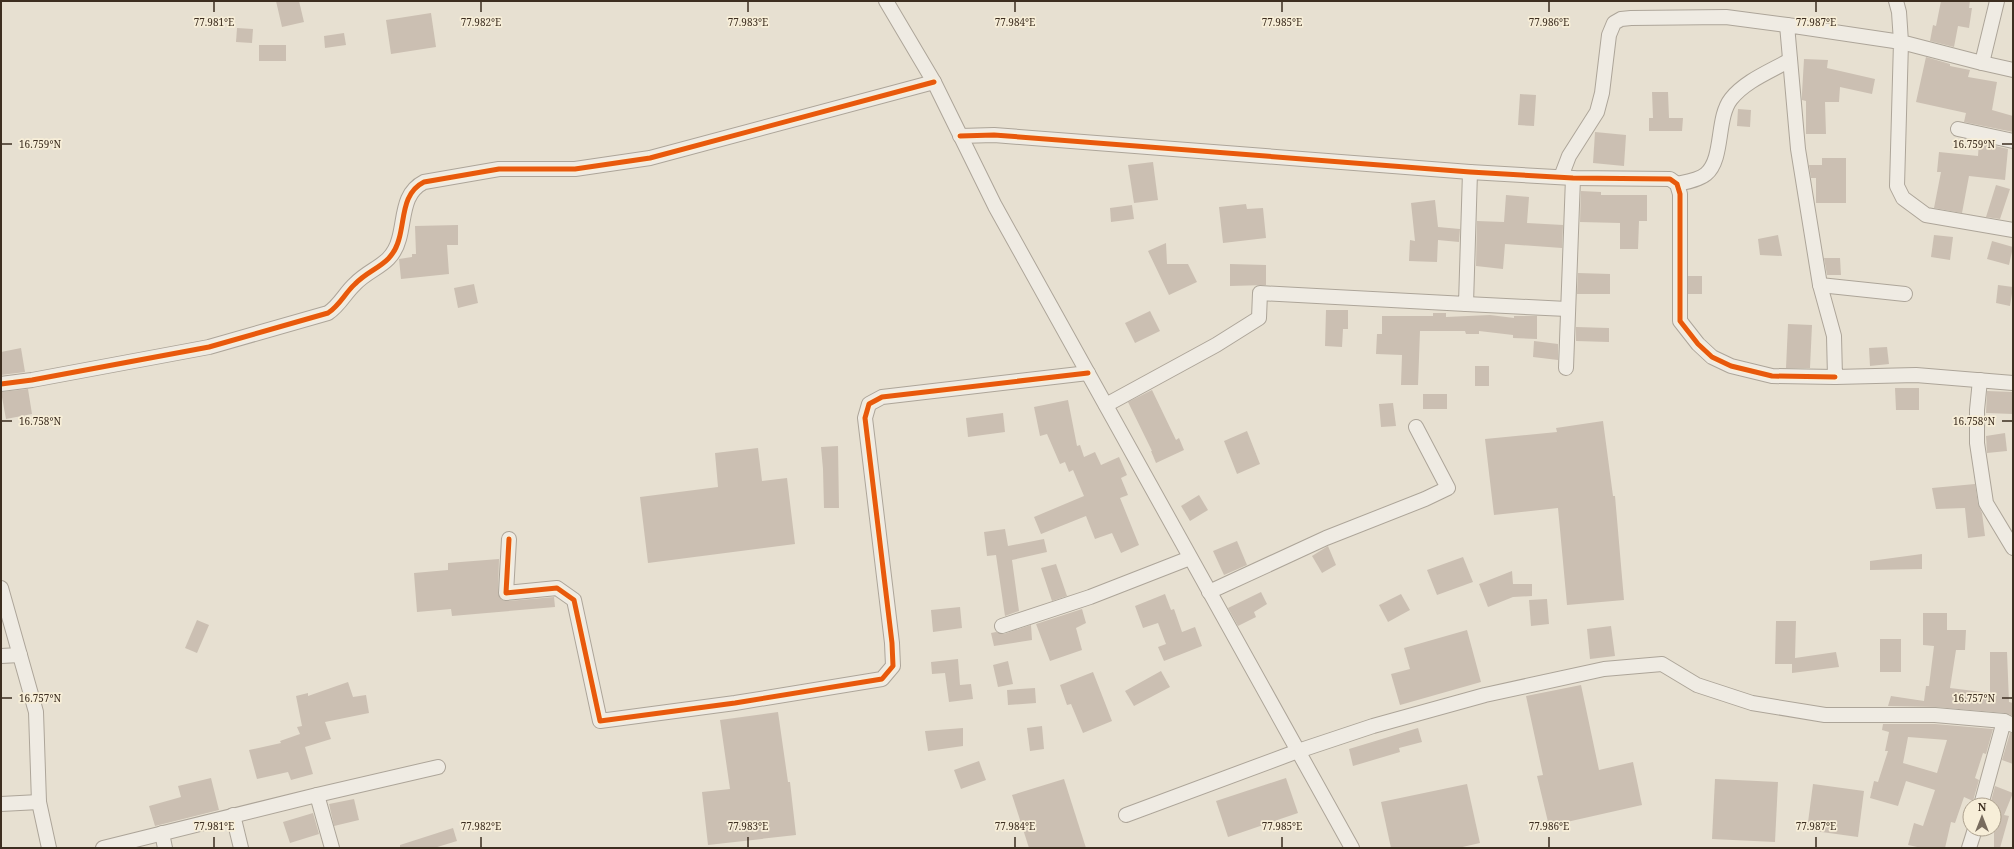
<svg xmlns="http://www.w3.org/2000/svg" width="2014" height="849" font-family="'Noto Serif',serif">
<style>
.building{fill:#cbbfb2;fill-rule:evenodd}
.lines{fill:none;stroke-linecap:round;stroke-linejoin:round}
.street-casing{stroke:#ada599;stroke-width:16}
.street{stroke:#efebe3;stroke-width:14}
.cycleway-casing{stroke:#f7eed8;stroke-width:8}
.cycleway{stroke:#e8590c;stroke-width:5}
.ticks{fill:none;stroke:#3d2e20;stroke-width:1.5}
.ticks-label{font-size:10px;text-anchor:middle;fill:#3d2e20;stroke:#f7eed8;stroke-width:3.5;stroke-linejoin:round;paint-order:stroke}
</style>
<rect width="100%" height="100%" fill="#e7e0d1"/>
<!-- building -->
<g class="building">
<polygon points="276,1 299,1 304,22 282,27"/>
<polygon points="1941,1 1970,1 1969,8 1972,8 1969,28 1958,26 1954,47 1930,41 1933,25 1936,26"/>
<polygon points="431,13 436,47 391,54 386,20"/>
<polygon points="237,28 253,29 252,43 236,42"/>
<polygon points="344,33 346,45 325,48 324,36"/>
<rect x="259" y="45" width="27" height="16"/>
<polygon points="1926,57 1950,64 1950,66 1970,70 1968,77 1997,82 1992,110 2013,116 2013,132 1964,122 1966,113 1916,102"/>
<polygon points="1804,59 1828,60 1827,68 1875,79 1872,94 1840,87 1839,102 1825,102 1826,134 1806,134 1806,101 1802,100 1802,93"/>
<polygon points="1652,92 1668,92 1669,118 1683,118 1682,131 1649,131 1649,118 1653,118"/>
<polygon points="1520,94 1536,95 1534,126 1518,125"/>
<polygon points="1738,109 1751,110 1750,127 1737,126"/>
<polygon points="1595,132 1626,135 1624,166 1593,163"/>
<polygon points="1979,142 2008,149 2005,180 1969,176 1962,213 1934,208 1941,172 1937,172 1939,152 1978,156"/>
<polygon points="1822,158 1846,158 1846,203 1816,203 1816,178 1811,178 1809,165 1822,165"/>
<polygon points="1153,162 1158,200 1134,203 1128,165"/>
<polygon points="1996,185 2010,189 2000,219 1986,217"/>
<polygon points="1581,191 1601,192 1601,195 1647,195 1647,221 1639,221 1638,249 1620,249 1620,223 1580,222"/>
<polygon points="1506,195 1529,197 1527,223 1563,225 1562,248 1505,244 1503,269 1476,266 1477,221 1504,222"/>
<polygon points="1435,200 1438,227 1460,229 1459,242 1438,240 1437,262 1409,261 1410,240 1415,241 1411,203"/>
<polygon points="1246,204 1247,209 1263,208 1266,238 1223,243 1219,207"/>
<polygon points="1132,205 1134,219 1111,222 1110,208"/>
<polygon points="458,225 458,245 447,245 449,274 401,279 399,259 412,257 412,254 416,254 415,226"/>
<polygon points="1778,235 1782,256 1760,255 1758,239"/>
<polygon points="1934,235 1953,237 1950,260 1931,257"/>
<polygon points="1992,241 2013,247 2009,265 1987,259"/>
<polygon points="1166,243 1167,264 1188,264 1197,282 1169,295 1148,251"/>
<polygon points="1824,258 1840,258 1841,275 1827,275"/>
<polygon points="1230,264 1266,265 1266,285 1230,286"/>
<polygon points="1578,273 1610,274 1610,294 1577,294"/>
<rect x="1688" y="276" width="14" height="18"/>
<polygon points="474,284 478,303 458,308 454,288"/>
<polygon points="1998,285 2013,287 2010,306 1996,303"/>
<polygon points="1326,310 1348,310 1348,329 1343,329 1342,347 1325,346"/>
<polygon points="1150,311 1160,331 1135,343 1125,323"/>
<polygon points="1433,313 1446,313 1446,317 1490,315 1514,318 1514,316 1537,316 1537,339 1513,338 1513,335 1479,331 1479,334 1466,334 1465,331 1420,331 1418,385 1401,385 1402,355 1376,354 1377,334 1382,334 1382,316 1433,316"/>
<polygon points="1788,324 1812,325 1810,368 1786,368"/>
<polygon points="1576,327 1609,328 1609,342 1576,341"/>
<polygon points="1534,341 1558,344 1558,360 1533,357"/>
<polygon points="1887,347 1889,364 1870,366 1869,348"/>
<polygon points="21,348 25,372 1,375 1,352"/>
<rect x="1475" y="366" width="14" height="20"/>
<polygon points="1895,388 1919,388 1919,410 1896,410"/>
<polygon points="28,389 32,414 6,419 1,392"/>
<polygon points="1152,390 1176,440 1179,438 1184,450 1156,463 1151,451 1152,451 1128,402"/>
<polygon points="1987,391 2013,392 2013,414 1986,413"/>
<rect x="1423" y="394" width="24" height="15"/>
<polygon points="1068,400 1077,446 1080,445 1084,457 1095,452 1101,465 1119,457 1127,475 1121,478 1128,495 1120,498 1139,545 1121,553 1112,533 1095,539 1086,516 1041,534 1034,517 1084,496 1073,470 1069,472 1065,462 1060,464 1047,434 1040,436 1034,407"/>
<polygon points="1393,403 1396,426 1381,427 1379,404"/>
<polygon points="1003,413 1005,432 968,437 966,418"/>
<polygon points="1603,421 1613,496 1615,496 1624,600 1567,605 1558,508 1494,515 1485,439 1557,432 1556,428"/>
<polygon points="1247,431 1260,464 1237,474 1224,441"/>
<polygon points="2005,433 2007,451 1987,453 1986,436"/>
<polygon points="838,446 839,508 824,508 823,469 821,447"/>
<polygon points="758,448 762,481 787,478 795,544 648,563 640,497 718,487 715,453"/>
<polygon points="1975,484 1978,504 1982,513 1985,536 1968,538 1965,508 1936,509 1932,488"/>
<polygon points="1199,495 1208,510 1190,521 1181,506"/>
<polygon points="1005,529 1008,546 1044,539 1047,552 1012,560 1019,611 1005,616 996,555 987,556 984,532"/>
<polygon points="1237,541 1247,565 1224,575 1213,551"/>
<polygon points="1328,546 1336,565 1322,573 1312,556"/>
<polygon points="1922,554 1922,569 1870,570 1870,561"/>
<polygon points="1463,557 1473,582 1437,595 1427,570"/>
<polygon points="499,559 498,593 502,600 507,601 554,597 555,607 452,616 451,609 417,612 414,573 448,570 448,563"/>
<polygon points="1056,564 1067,596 1052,601 1041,568"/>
<polygon points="1512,571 1513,584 1532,584 1532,596 1513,597 1488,607 1479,584"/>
<polygon points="1261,592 1267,604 1254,612 1256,617 1238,626 1228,608"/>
<polygon points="1165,594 1171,610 1174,609 1182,632 1195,627 1202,646 1164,661 1158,647 1166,644 1158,623 1143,628 1135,606"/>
<polygon points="1401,594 1410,610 1388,622 1379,605"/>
<polygon points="1547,599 1549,624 1531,626 1529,600"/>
<polygon points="960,607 962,628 933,632 931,610"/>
<polygon points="1082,609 1086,623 1076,628 1082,650 1050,661 1036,624"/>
<polygon points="1923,613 1947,613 1947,630 1966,630 1965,650 1956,650 1950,688 1990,693 1990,652 2007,652 2009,702 2013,703 2013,716 2005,713 1936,707 1888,706 1891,696 1924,701 1926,686 1929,686 1934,646 1923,645"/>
<polygon points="197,620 209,625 197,653 185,648"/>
<polygon points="1776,621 1796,621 1795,658 1836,652 1839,667 1792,673 1792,664 1775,664"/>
<polygon points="1031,625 1032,640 994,646 991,633 996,632 1004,634"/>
<polygon points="1611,626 1615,656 1590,659 1587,629"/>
<polygon points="1467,630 1481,682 1400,705 1391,674 1410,669 1404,648"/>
<rect x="1880" y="639" width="21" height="33"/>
<polygon points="958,659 960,685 971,684 973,699 949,702 945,673 932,674 931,662"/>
<polygon points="1008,661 1013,684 998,687 993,665"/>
<polygon points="1161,671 1170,687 1134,706 1125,691"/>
<polygon points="1093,672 1112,721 1083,733 1071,704 1067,705 1060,685"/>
<polygon points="348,682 353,697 366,695 369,713 325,722 331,739 305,747 313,774 291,780 288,772 257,779 249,750 281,743 280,741 300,734 297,727 302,726 296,696 308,693 308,696"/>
<polygon points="1581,685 1599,770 1633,762 1642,805 1549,826 1537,776 1543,775 1526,696"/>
<polygon points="1035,688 1036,703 1008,705 1007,690"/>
<polygon points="778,712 788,782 790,782 796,835 708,845 702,792 730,789 720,720"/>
<path d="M1883,724H1935L1993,729L1986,754L1983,753L1975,778L1979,780L1973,801L1964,797L1955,823L1951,822L1945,848H1922L1908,845L1914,823L1923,826L1935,790L1906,781L1898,806L1870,798L1874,781L1878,782L1888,751H1885L1889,732L1882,730ZM1908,737L1947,740L1937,773L1903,763Z"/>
<polygon points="1042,726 1044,749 1030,751 1027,728"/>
<polygon points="963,728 963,746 928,751 925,731"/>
<polygon points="1418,728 1422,742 1399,748 1400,752 1353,766 1349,749"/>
<polygon points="2010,733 2013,733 2013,764 2002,760"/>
<polygon points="979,761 986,780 961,789 954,770"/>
<polygon points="211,778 219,810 155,826 149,806 181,797 178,786"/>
<polygon points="1286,778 1298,813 1228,837 1216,801"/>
<polygon points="1064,779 1086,848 1029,848 1012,795"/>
<polygon points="1715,779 1778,782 1775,842 1712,839"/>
<polygon points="1467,784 1480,843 1458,848 1391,848 1381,802"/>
<polygon points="1813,784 1864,791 1858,837 1807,830"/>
<polygon points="1995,786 2013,793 2004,815 2009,816 2000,848 1994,848 1994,805 1990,805"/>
<polygon points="354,799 359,820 334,826 329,804"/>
<polygon points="313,813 319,834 290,843 283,822"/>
<polygon points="453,828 457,841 434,848 400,848 400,845"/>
</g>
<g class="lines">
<defs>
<g id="street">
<polyline points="886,1 934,82 995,206 1352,848"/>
<polyline points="1896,1 1899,12 1901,42 1982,63 1997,1"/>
<polyline points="1982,63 2013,70"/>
<polyline points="1958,129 2013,141"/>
<polyline points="960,136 994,135 1470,172 1573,178 1670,179 1677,184 1680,194 1680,321 1698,344 1712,357 1731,366 1772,376 1835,377"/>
<polyline points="1561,177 1569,156 1597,112 1602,93 1609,35 1614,23 1621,19 1631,18 1726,17 1787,25"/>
<path d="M1677,184C1686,182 1699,180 1706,174C1724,159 1716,118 1731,99C1745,81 1771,71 1790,60"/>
<polyline points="2013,230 1926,215 1903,198 1897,186 1901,42 1787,25 1798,149 1820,285 1834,336 1835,377 1916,375 2013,383"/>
<polyline points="1820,285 1905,294"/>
<polyline points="1466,304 1567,309"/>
<polyline points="1566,368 1573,178"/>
<polyline points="1980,380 1977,410 1977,443 1986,503 2013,548"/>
<path d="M1,384L32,380L209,347L328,313C340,305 345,293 355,284C371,267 392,266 399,239C405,218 402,193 424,182L499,169H575L650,158L934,82"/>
<polyline points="1106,405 1216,345 1259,318 1260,293 1466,304 1470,172"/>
<polyline points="509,539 506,593 557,588 574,600 600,721 735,703 882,679 893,666 892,643 865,418 869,404 882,397 1088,373"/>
<polyline points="1,588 36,712 39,802 49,848"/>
<polyline points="1209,592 1326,538 1425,499 1448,488 1416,427"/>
<polyline points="1002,626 1090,597 1190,558"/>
<polyline points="1,656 20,655"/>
<polyline points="317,795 332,848"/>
<polyline points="1,804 39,802"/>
<polyline points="1981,805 2004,721 2013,725"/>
<polyline points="233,815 241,848"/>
<polyline points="1126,815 1298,751 1373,726 1485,695 1604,669 1662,664 1697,685 1752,703 1825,715 1935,715 2004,721"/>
<polyline points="162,833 165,848"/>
<polyline points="103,848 317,795 438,767"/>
<polyline points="1969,848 1975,829"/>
</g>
</defs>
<!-- street casing -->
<use href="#street" class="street-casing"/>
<!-- street -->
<use href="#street" class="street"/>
<defs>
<g id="cycleway">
<polyline points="960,136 994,135 1470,172 1573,178 1670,179 1677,184 1680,194 1680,321 1698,344 1712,357 1731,366 1772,376 1835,377"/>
<path d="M1,384L32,380L209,347L328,313C340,305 345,293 355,284C371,267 392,266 399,239C405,218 402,193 424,182L499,169H575L650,158L934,82"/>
<polyline points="509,539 506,593 557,588 574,600 600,721 735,703 882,679 893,666 892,643 865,418 869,404 882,397 1088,373"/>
</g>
</defs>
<!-- cycleway casing -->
<use href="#cycleway" class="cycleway-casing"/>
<!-- cycleway -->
<use href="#cycleway" class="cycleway"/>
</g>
<!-- ticks -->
<path class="ticks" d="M214,2V12M481,2V12M748,2V12M1015,2V12M1282,2V12M1549,2V12M1816,2V12M2,144H12M2002,144H2012M2,421H12M2002,421H2012M2,698H12M2002,698H2012M214,837V847M481,837V847M748,837V847M1015,837V847M1282,837V847M1549,837V847M1816,837V847"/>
<g class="ticks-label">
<text x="214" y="26">77.981°E</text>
<text x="481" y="26">77.982°E</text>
<text x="748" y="26">77.983°E</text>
<text x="1015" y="26">77.984°E</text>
<text x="1282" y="26">77.985°E</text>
<text x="1549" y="26">77.986°E</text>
<text x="1816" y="26">77.987°E</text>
<text x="40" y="148">16.759°N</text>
<text x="1974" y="148">16.759°N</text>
<text x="40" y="425">16.758°N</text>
<text x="1974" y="425">16.758°N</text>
<text x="40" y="702">16.757°N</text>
<text x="1974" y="702">16.757°N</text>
<text x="214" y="830">77.981°E</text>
<text x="481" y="830">77.982°E</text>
<text x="748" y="830">77.983°E</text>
<text x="1015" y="830">77.984°E</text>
<text x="1282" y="830">77.985°E</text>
<text x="1549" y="830">77.986°E</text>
<text x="1816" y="830">77.987°E</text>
</g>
<!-- border -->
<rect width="2014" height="849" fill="none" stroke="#3d2e20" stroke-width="4"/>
<!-- north arrow -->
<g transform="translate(1982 817)"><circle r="19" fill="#f7eed8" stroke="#ada18e"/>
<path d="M0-3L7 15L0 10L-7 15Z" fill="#786c5e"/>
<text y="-6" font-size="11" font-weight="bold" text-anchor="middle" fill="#3d2e20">N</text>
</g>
</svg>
